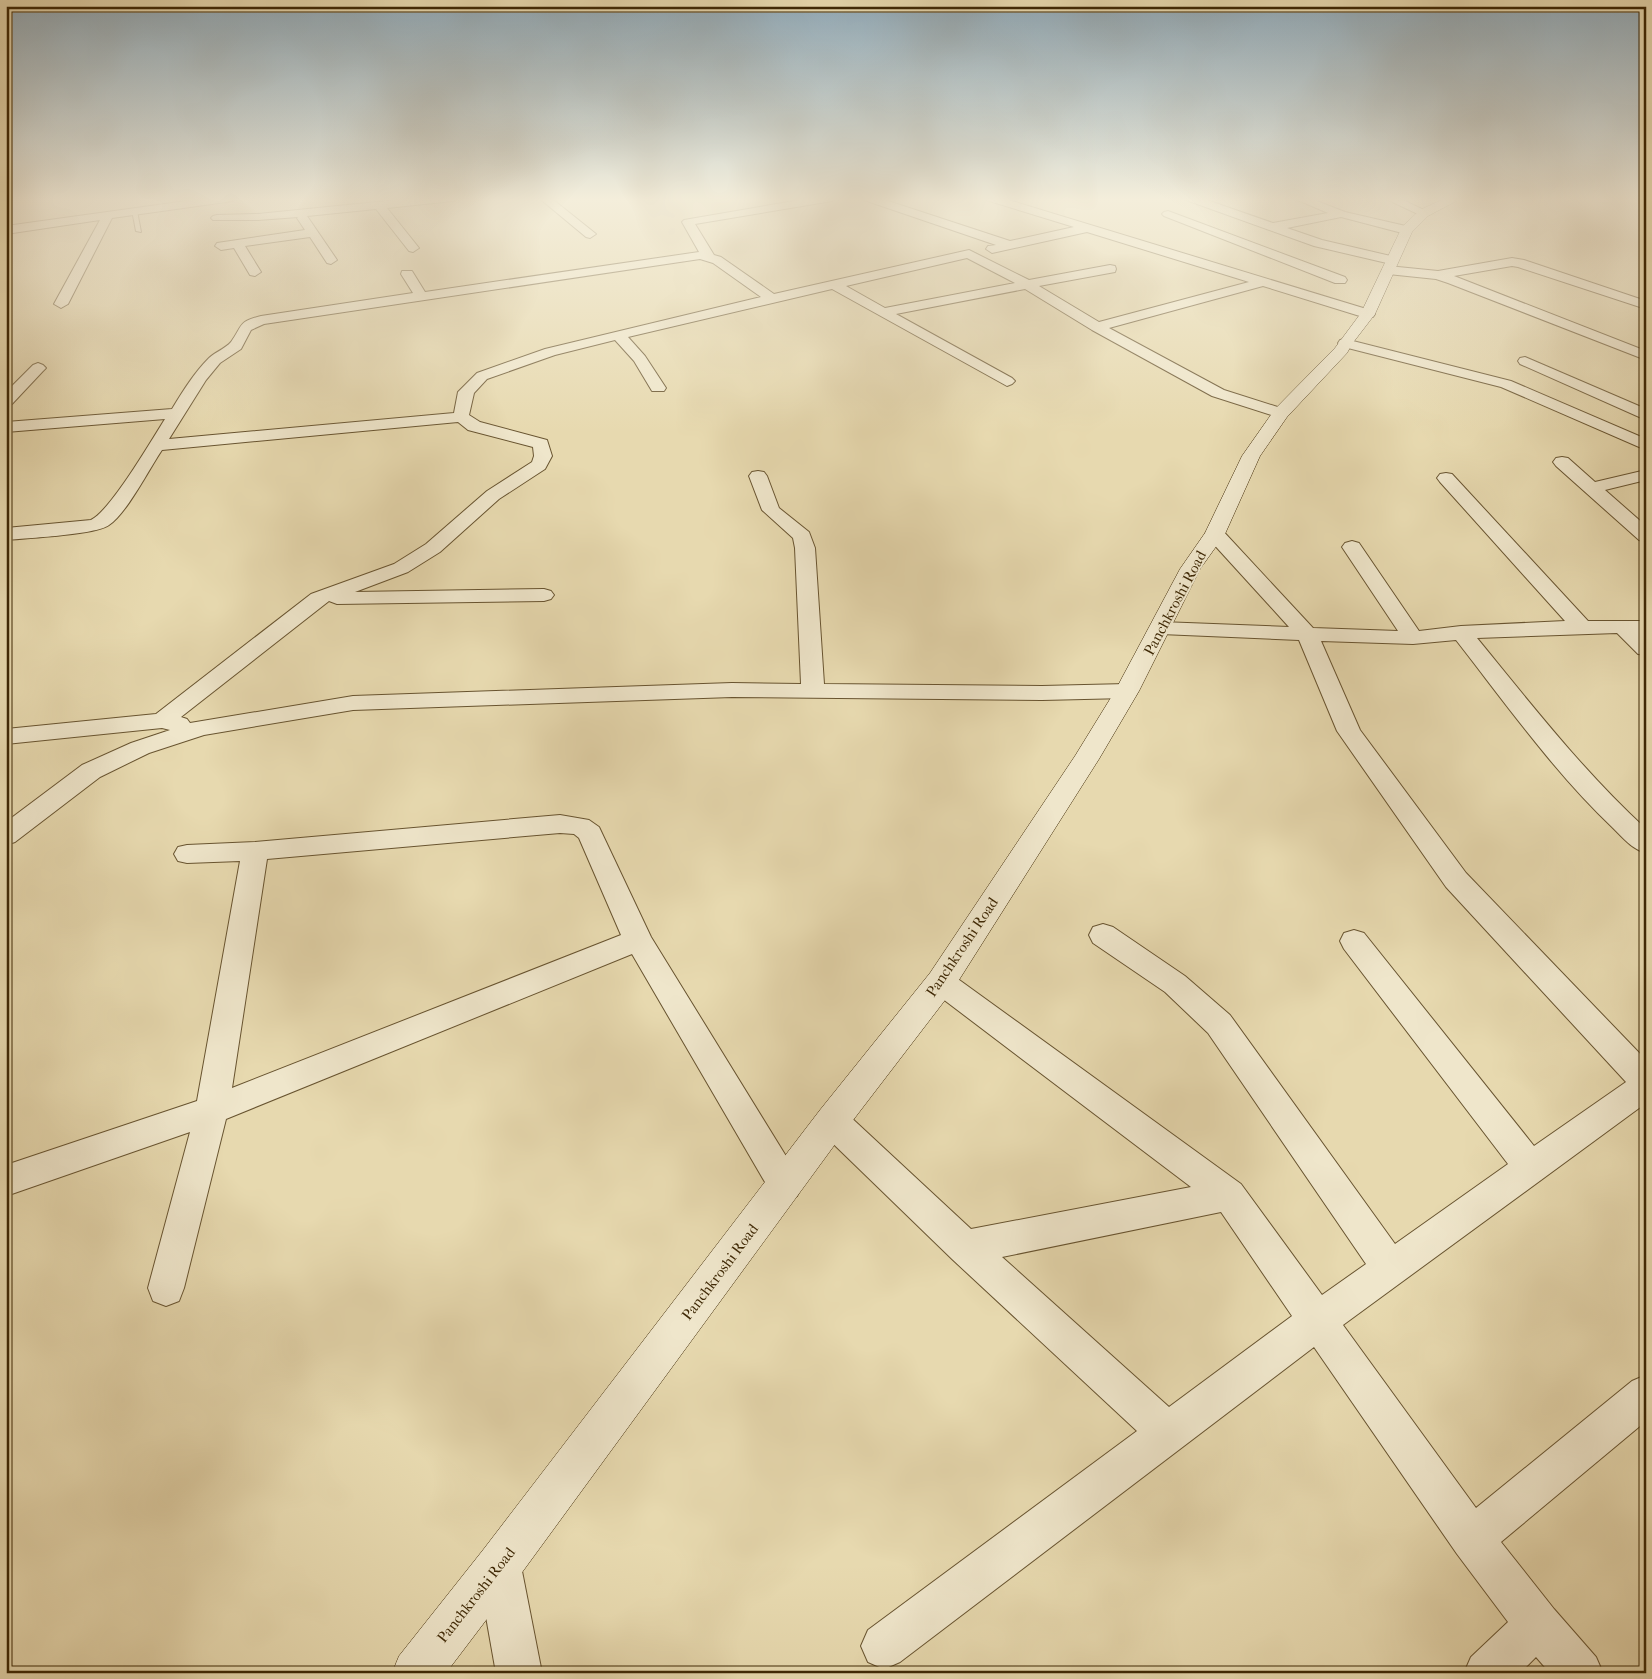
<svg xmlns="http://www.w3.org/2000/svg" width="1652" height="1679" font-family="'IM FELL French Canon',serif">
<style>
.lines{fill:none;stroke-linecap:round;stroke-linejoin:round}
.lane-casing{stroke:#685430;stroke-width:2}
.street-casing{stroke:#685430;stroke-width:2}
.secondary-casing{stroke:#3e2805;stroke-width:1}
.lane{fill:#efe6cb;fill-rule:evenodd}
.street{fill:#efe6cb;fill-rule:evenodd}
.secondary{fill:#efe6cb;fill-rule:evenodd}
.labels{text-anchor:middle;stroke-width:4;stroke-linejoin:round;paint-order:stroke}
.street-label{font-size:15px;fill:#3e2805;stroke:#efe6cb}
</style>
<rect width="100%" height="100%" fill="#e7d9af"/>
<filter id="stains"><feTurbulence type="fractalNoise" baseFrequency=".004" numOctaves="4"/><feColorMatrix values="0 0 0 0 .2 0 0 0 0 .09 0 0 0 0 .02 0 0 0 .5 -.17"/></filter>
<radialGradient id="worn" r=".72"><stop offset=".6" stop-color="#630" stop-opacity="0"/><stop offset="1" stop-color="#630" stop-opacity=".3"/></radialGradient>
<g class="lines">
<defs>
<polygon id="lane" points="132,210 137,211 141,232 136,231"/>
<g id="street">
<polygon points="208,198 238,198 233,201 112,218 68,304 61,308 54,304 100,220 6,234 6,226"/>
<polygon points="417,198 458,198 453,201 387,208 419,248 413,252 409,251 376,209 307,216 337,260 331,264 327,263 310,237 245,246 261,272 255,276 250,275 234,248 221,250 215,246 217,243 305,230 297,218 298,217 258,220 213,220 211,218 213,216 217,215 258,214"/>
<polygon points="539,198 551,198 596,234 590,238 586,237"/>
<path d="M811,198H837L832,201L695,224L714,255L721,257L774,294L969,250L1029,280L1110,265L1115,266L1116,269L1115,272L1039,286L1099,322L1249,282L1087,232L992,253L986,249L988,246L996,245L864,200L863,198H879L1010,241L1074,227L986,200L985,198H1002L1373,311L1375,314L1373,317H1363L1263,286L1109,328L1224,390L1287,410L1289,413L1287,416L1281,418L1212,396L1092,330L1025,289L896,314L1012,378L1015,381L1012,384L1007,386L832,289L628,337L645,356L666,388L664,391H652L634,361L615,340L555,355L487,379L474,393L469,415L480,422L547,440L552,456L545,469L499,499L440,552L408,572L355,592L544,589L551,591L554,595L551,599L544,601L337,604L329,601L181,717L187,719L190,723L353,696L732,683L801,684L795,548L793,538L762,510L749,476L752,472L758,471L764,472L767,476L779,508L809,532L815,548L824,684L1042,686L1127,684L1135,686L1138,691L1135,696L1127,698L1042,700L732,697L353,710L204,735L149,753L100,777L15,842L6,845V822L82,765L131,743L170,730L162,728L6,744V729L156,714L311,594L394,564L426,544L487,491L532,462L534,456L533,447L468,430L458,422L162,450C149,469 127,513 109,525C96,535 26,538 6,540V528L91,520C111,510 151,441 165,419L6,432V422L172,409C183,391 194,373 209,358C215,352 225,349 231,342C243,326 237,322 261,316L413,293L401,274L402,271H412L425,292L699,252L682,222L684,220ZM967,258L1015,283L885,308L846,286ZM700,259L713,263L761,297L545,349L477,373L458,392L454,413L169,439L206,380L220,363L241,349L251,330L264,324Z"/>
<polygon points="1185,198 1201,198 1273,223 1328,213 1293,198 1309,198 1345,212 1410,227 1412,230 1406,234 1341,217 1287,228 1322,240 1395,257 1397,260 1395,263 1391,264 1314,246 1186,200"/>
<polygon points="1384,198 1399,198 1430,213 1424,216 1420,215"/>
<polygon points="1168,211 1345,277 1347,280 1345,283 1335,283 1164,216 1162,214 1164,212"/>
<polygon points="1512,258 1524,260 1646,301 1646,309 1518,267 1512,266 1454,276 1646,351 1646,360 1448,283 1436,279 1388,274 1382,270 1388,266 1438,271"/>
<polygon points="1345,339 1511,381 1646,439 1646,450 1501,387 1340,346 1338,343 1340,340"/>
<polygon points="1525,357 1646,409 1646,420 1520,364 1518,361 1520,358"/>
<polygon points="38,363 43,365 46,368 43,371 12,404 6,406 6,392 33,365"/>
<polygon points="1562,457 1568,458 1595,482 1646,470 1646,480 1605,490 1646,526 1646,542 1639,540 1556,466 1553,462 1556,458"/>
<path d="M1446,473L1452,474L1588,621H1646V633H1642L1646,637V655L1638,654L1617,633L1477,638C1531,704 1583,771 1646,829V853C1632,849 1623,838 1613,828C1554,772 1506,704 1456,640L1413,644L1321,641L1360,730L1466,873L1646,1060V1103L1343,1325L1476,1508L1632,1381L1646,1375V1421L1501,1542L1554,1609L1596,1657L1603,1673H1550L1536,1657L1520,1673H1464L1471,1657L1508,1622L1457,1554L1314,1347L900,1662L884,1669L868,1662L861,1646L868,1630L1137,1431L952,1259L820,1131L816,1121L820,1111L832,1107L844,1111L971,1229L1191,1187L931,990L926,982L931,974L941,970L951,974L1241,1184L1322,1295L1366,1264L1208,1033L1165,992L1093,943L1089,935L1093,927L1103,924L1113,927L1185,976L1230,1015L1395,1244L1508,1164L1344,949L1340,941L1344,933L1354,930L1364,933L1534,1146L1626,1082L1446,887L1337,731L1299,640L1161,634L1153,633L1150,628L1153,623L1161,622L1289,627L1208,538L1205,534L1208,530L1215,528L1222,530L1313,628L1398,631L1342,547L1345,543L1352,541L1359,543L1419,631L1461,626L1565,621L1440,482L1437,478L1440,474ZM1221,1212L1292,1316L1169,1407L1002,1257Z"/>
<path d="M560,815L589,820L599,827L651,937L797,1174L802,1185L797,1196L785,1201L773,1196L632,954L226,1119L184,1288L179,1301L166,1306L153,1301L148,1288L190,1132L6,1196V1165L197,1101L240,861L187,863L178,861L174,854L178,847L187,845L255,842ZM560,833L574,834L579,838L621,935L232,1088L267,859Z"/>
<polygon points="499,1544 514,1551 521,1566 542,1673 496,1673 477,1566 484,1551"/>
</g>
<polygon id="secondary" points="1446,198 1462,198 1428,216 1412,232 1375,314 1352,344 1347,353 1287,417 1260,456 1225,534 1200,569 1139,691 1099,759 952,991 844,1132 515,1582 446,1673 392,1673 399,1656 483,1550 820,1110 930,973 1075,756 1115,691 1180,569 1205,533 1242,456 1275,409 1335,348 1361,313 1402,227 1420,210"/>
</defs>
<!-- lane casing -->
<use href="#lane" class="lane-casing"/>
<!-- street casing -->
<use href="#street" class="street-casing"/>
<!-- secondary casing -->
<use href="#secondary" class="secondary-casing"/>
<!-- lane -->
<use href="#lane" class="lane"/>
<!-- street -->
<use href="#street" class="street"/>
<!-- secondary -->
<use href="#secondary" class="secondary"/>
</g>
<!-- sky -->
<linearGradient id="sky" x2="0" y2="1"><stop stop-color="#91abba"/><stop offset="0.46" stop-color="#f4eedb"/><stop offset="1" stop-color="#f4eedb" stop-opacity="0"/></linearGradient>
<rect width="1652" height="433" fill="url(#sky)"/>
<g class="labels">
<!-- street labels -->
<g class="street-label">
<text transform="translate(1175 603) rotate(-62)" y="5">Panchkroshi Road</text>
<text transform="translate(962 947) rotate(-56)" y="5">Panchkroshi Road</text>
<text transform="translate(720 1272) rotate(-53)" y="5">Panchkroshi Road</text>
<text transform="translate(476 1595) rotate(-52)" y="5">Panchkroshi Road</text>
</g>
</g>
<!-- margin -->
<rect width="1652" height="1679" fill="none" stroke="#e7d9af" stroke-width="25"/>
<rect x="8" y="8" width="1637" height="1664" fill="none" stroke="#3e2805" stroke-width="2.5"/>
<rect x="12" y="12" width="1627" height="1654" fill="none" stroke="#3e2805"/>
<rect width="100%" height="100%" filter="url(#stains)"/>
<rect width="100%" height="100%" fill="url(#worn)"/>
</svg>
